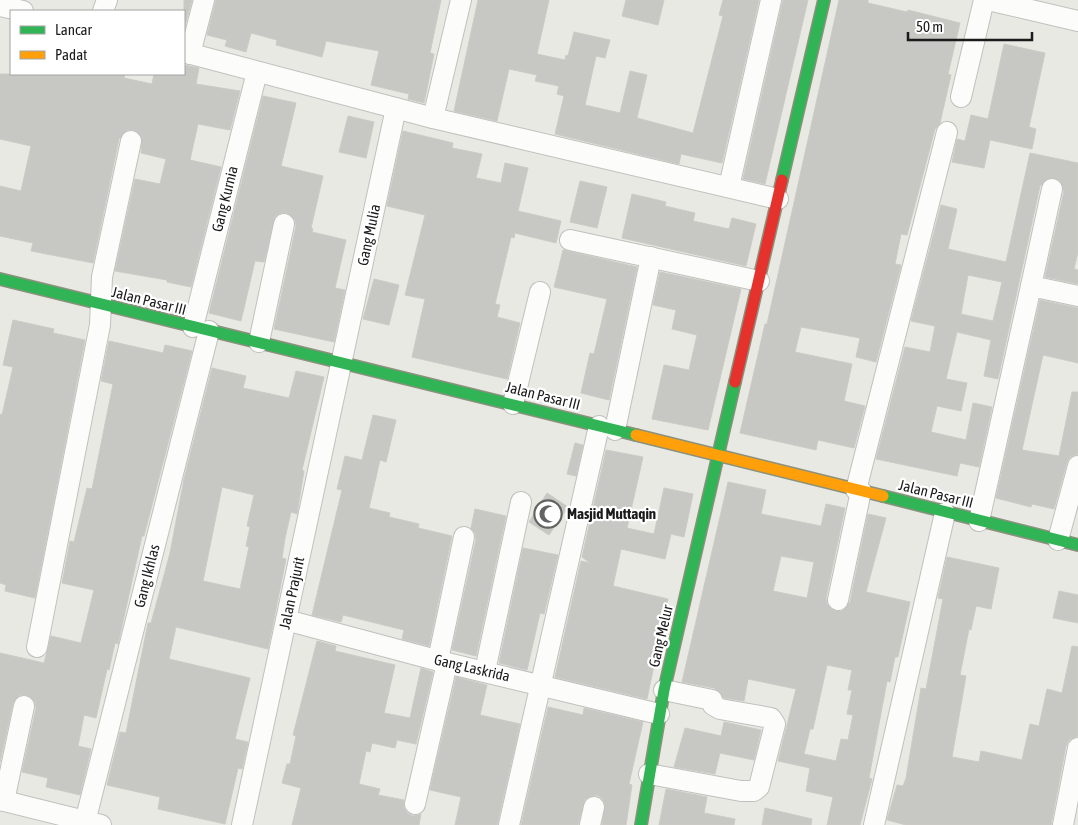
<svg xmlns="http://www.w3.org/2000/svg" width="1078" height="825" font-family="'Asap Condensed',sans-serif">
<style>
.building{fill:#c7c7c3;stroke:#cccbc5;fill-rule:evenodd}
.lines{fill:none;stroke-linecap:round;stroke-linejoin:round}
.street-casing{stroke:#c0c0be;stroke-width:22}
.fast-casing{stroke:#8a917d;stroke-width:14}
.slow-casing{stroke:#8a917d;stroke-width:14}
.jam-casing{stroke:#8a917d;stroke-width:14}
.street{stroke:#fcfcfb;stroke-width:20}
.fast{stroke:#30b455;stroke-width:11}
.slow{stroke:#ff9f0a;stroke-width:11}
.jam{stroke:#e5322d;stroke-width:11}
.labels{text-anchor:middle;stroke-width:4.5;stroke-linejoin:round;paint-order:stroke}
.street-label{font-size:15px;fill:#1b1b1b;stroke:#fff}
.poi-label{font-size:15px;font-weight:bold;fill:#1b1b1b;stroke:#fff;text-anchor:start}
</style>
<rect width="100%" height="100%" fill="#e9e9e3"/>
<g class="building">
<polygon points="184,0 192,0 184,29"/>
<polygon points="216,0 441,0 430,53 434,54 424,103 408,99 409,94 371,85 379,51 326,41 322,57 276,45 277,40 251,33 246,52 225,46 227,40 207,35"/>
<polygon points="478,0 549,0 537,54 565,60 566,55 568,56 574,32 610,40 605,58 596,56 585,105 620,113 630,71 647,75 637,118 693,133 723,16 719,15 723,0 759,0 722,163 681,154 679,164 555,134 564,96 557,94 559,86 535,81 537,75 509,69 497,121 454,111"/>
<polygon points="626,0 664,0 658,25 622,16"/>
<polygon points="783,0 808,0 765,184 743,179"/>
<polygon points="839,0 868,0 868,3 907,12 908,10 960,23 948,74 951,75 940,123 935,129 907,235 901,234 895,264 901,265 876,362 856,357 860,338 801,327 795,352 852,364 844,401 865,406 854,448 818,440 816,450 740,433 765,324 767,324"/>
<polygon points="1004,44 1045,53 1029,127 1036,129 1032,149 990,140 984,168 952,162 957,139 965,141 971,115 988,119"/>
<polygon points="184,65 199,68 196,84 240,91 230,130 198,124 190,160 221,167 191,287 167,282 167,280 115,271 135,179 160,184 166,159 141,153 142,138 134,130 127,130 119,139 93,263 31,251 33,243 0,236 0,186 21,191 31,146 0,139 0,74 125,74 124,78 152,84 154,74 184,74"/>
<polygon points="263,96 296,103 281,166 323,176 311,228 313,229 312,232 346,240 335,288 345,290 334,342 274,329 296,226 295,220 287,213 281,213 275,216 264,262 255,261 241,321 209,313"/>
<polygon points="348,116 374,122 366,158 339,152"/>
<polygon points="403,131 453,143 452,148 482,154 476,178 501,183 505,163 528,168 518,211 561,221 556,243 515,233 514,238 511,237 495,304 500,305 497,317 520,323 507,379 412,357 425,299 405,295 425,215 387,206"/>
<path d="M1030 153 1078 163V252L1074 269 1078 270V284L1045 277 1064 191 1060 181 1049 178 1040 186 998 379 984 376 991 340 957 332 946 379 967 383 961 411 937 406 931 432 966 440 973 403 992 407 979 467 960 463 957 476 876 459 905 347 930 352 935 326 911 321 941 205 957 209 948 249 1006 262ZM968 275 1002 282 993 321 961 314Z"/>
<polygon points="580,181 607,187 597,228 570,222"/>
<polygon points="632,194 666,202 665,206 695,213 693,221 729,229 732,218 756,224 746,266 622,238"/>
<polygon points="563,250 637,267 609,400 581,393 590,353 594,354 607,299 554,287"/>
<polygon points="660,272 741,289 708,430 652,419 664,365 689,370 697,335 672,329 676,310 653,305"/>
<polygon points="374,279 399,285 389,325 363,319"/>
<polygon points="1040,300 1078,308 1078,363 1043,355 1022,450 1059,456 1072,392 1078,392 1078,454 1070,457 1067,462 1054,509 1032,504 1031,507 996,498"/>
<polygon points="13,320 54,329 53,333 85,340 35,598 5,591 6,585 0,583 0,414 2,415 13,367 3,365"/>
<polygon points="109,341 163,353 165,345 192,351 144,536 142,536 118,644 115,643 109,670 107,669 96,718 84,715 78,746 91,749 80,795 46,787 48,778 22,772 36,708 35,702 27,695 20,695 13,703 0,762 0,653 44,663 51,636 81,643 94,590 62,583 70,541 74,542 87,488 92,489 113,384 101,381"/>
<path d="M212 368 246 376 243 388 289 398 296 371 324 377 302 470 304 471 297 514 291 512 285 538 282 558 286 559 268 649 176 627 169 659 250 678 235 739 248 742 242 769 238 768 225 824 158 809 160 797 107 785 120 732 126 733 148 623H151L170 553 184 479ZM222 487 254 495 247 526 250 527 246 546 249 547 240 589 203 581Z"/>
<polygon points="373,415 396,420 386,462 380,460 369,508 390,513 389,517 419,524 418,528 452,536 429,646 402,639 404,630 343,615 341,622 312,615 342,490 337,489 345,456 362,460"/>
<polygon points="575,443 583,445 576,476 567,474"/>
<polygon points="606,450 643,457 627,528 654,534 664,488 693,494 684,537 671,534 665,559 621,549 613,586 668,599 647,699 555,677 581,561 590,563 582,557"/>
<path d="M728 482 766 490 761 514 821 526 826 504 845 508 826 598 827 604 835 611H842L850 602 868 514 886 518 866 592 910 602 898 657H895L890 682 887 681 869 778 872 779 860 825H827L833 797 806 791 810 768 778 761 796 689 748 679 744 701 724 698 714 688 682 682ZM781 556 814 562 807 598 773 591ZM827 665 852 670 848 690H852L847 714 853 715 848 740 841 739 836 761 804 754 810 729H813Z"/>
<polygon points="547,493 568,507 549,535 529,522"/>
<polygon points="475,509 506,516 476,656 452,650 476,539 475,533 471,528"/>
<polygon points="523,548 558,555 544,614 540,613 527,670 499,663"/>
<polygon points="947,557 999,568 991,609 976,606 971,630 969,629 960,675 966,676 952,757 979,762 981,751 1022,760 1030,724 1039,726 1047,689 1062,693 1072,646 1078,647 1078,736 1069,740 1066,746 1051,825 906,825 887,820 897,785 903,786 906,778 921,688 926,689 943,599 938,598"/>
<polygon points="1059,591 1078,595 1078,623 1053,618"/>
<polygon points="317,641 336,646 335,651 395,665 384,713 410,718 421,668 433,672 416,744 397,740 395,748 372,743 370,752 366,751 359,784 380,789 378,795 404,800 404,807 407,813 413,816 421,814 419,825 292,825 301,788 282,783 287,764 290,764 296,736 293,735"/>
<polygon points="456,677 487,685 480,715 520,724 497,825 455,825 461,797 430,790"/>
<polygon points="548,707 583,715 584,708 643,722 629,784 632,785 626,825 602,825 605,804 602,798 596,795 585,799 578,825 521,825"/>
<polygon points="724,722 761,730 754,760 720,753 715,774 674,767 685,728 721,736"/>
<polygon points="666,789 707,797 704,813 735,819 734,825 659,825"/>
<polygon points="765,808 812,819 811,825 762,825"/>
</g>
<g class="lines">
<g class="street-casing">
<g id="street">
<polyline points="988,0 1078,21"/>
<polyline points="0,6 23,11"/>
<polyline points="103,11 107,0"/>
<polyline points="184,52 433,118 778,199"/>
<polyline points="190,54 204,0"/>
<polyline points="961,97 984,0"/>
<polyline points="433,118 461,0"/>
<polyline points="729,187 771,0"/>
<polyline points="570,240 759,281"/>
<polyline points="1031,286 1052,189"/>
<polyline points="193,327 257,72"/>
<polyline points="259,342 284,224"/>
<polyline points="513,404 540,292"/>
<polyline points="615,430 651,257"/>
<polyline points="856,490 947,132"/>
<polyline points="979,521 1031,286 1078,296"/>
<polyline points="1058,540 1078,466"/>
<polyline points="838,600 861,491"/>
<polyline points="286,620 447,663 659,714"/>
<polyline points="37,647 100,325 102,277 131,141"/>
<polyline points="438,660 464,537"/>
<polyline points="485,671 521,502"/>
<polyline points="649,774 741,791 754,791 759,787 775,724 771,718 720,709 713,705 712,700 664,690"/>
<polyline points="0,800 101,825"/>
<polyline points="4,801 24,706"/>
<polyline points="415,804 447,663"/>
<polyline points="85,822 209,331"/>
<polyline points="242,825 396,108"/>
<polyline points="509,825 599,426"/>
<polyline points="590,825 594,807"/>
<polyline points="874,825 945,513"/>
<polyline points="1063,825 1078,748"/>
</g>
</g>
<g class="fast-casing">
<g id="fast">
<polyline points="782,180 824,0"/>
<polyline points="0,279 636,435"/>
<polyline points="883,496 1078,545"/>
<polyline points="641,825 664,690 735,382"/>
</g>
</g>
<g class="slow-casing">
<polyline id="slow" points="636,435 883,496"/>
</g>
<g class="jam-casing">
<polyline id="jam" points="735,382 782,180"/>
</g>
<use href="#street" class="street"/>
<use href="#fast" class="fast"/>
<use href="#slow" class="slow"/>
<use href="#jam" class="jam"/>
</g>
<defs>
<g id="mosque-ring" transform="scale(1.4375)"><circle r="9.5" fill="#fff" stroke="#636361" stroke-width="1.5"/><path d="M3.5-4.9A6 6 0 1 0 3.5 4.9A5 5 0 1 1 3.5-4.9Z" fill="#636361"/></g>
</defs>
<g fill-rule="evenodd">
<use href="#mosque-ring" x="548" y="514"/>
</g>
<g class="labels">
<g class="street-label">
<text transform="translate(225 199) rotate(-76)" y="5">Gang Kurnia</text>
<text transform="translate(369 235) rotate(-78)" y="5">Gang Mulia</text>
<text transform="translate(149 301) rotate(14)" y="5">Jalan Pasar III</text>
<text transform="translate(543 396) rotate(14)" y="5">Jalan Pasar III</text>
<text transform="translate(936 494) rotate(14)" y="5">Jalan Pasar III</text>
<text transform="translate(147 576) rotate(-76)" y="5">Gang Ikhlas</text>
<text transform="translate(292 593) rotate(-78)" y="5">Jalan Prajurit</text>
<text transform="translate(661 636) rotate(-77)" y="5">Gang Melur</text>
<text transform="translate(472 668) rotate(13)" y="5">Gang Laskrida</text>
</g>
<g class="poi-label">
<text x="567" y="519">Masjid Muttaqin</text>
</g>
</g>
<rect x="10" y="10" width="175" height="65" fill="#ffffff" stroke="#a4a4a4"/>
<rect x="20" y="26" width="25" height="8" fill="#30b455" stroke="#a4a4a4"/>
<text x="55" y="35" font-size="15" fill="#1b1b1b">Lancar</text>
<rect x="20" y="51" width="25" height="8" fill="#ff9f0a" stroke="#a4a4a4"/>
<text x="55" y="60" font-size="15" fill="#1b1b1b">Padat</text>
<path d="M908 32v8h124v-8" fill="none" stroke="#1b1b1b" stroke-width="2.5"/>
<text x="916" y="32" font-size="15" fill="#1b1b1b" stroke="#ffffff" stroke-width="4" paint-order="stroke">50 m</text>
</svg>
